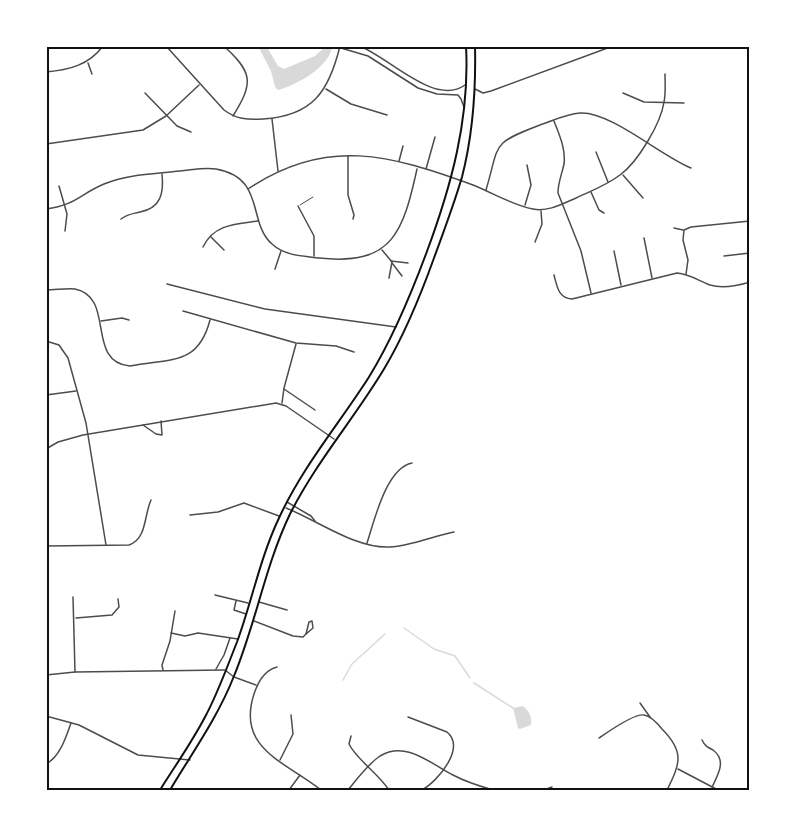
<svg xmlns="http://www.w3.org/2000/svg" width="796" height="837" font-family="'Work Sans',sans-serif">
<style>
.water{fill:#d9d9d9}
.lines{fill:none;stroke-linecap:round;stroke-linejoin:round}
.stream{stroke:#d9d9d9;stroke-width:1.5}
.service{stroke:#4c4c4c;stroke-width:1}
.minor{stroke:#4c4c4c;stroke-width:1.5}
.tertiary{stroke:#4c4c4c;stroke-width:1.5}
.trunk{stroke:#111;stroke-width:2}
.neatline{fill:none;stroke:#111;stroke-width:2}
</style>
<rect width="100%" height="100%" fill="#fff"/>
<g class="water">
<path d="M262 47H267L278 66 284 69 315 56 325 47H332C329 67 297 85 278 90L275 87 271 71 260 50Z"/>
<path d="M523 706C529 711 532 716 531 725L520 729 518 728 513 708Z"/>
</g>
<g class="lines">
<g class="stream">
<polyline points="404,628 434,649 455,656 470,678"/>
<polyline points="343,680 352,664 385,634"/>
<polyline points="474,683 513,708"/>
</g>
<polyline class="service" points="300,205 313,197"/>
<g class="minor">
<path d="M166 46 224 110C236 119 247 120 263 119 313 116 329 91 340 46"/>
<path d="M359 46C388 56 434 107 465 85"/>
<polyline points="341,48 368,56 418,88 437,94 458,95 461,99 464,107"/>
<path d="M227 49C254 74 252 85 233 116"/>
<polyline points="88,63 92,74"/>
<path d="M46 72C69 70 89 65 103 46"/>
<polyline points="326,89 351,104 387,115"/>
<polyline points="475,89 483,93 491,91 613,46"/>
<polyline points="145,93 177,126 191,132"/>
<polyline points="623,93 644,102 684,103"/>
<polyline points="272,119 278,171"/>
<path d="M554 121C559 134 566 149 564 164 562 174 558 182 558 193L581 251 591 293"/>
<polyline points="46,144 143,130 166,116 199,85"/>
<polyline points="596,152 608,182"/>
<polyline points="348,156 348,195 354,215 353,219"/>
<polyline points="399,161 403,146"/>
<polyline points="426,169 435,137"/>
<polyline points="623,175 643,198"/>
<polyline points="59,186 67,214 65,231"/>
<path d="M248 189C326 136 391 155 473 185 493 193 512 205 533 209 548 212 562 204 576 198 591 191 607 185 620 175 638 162 661 123 664 102 666 93 665 83 665 74"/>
<path d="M486 190C500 143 490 144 540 125 552 121 566 114 580 113 610 111 661 156 691 168"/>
<polyline points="591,192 599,210 604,213"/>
<polyline points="525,205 531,185 527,165"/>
<polyline points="298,206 314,236 314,256"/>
<path d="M46 209C76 205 80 194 104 184 128 174 154 174 180 171 192 170 204 167 216 169 266 178 247 222 272 244 285 256 303 256 319 258 393 266 403 232 417 169"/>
<path d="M121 219C127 214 132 214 140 212 161 208 164 193 162 174"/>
<polyline points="674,228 683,230"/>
<polyline points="211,237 224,250"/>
<polyline points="644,238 652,278"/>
<polyline points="535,242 542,224 541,211"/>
<path d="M203 247C214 224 236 224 258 221"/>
<polyline points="382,250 392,262 389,278"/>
<polyline points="614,251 621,285"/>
<polyline points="724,256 750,253"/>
<polyline points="391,261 408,263"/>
<polyline points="392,263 402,276"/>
<polyline points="275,269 281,251"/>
<polyline points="686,274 688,260 683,240 684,230 691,227 750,221"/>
<path d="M554 275C557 286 558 298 572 299L677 273C690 274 699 281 710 285 723 289 737 286 750 282"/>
<polyline points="167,284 265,309 396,327"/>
<path d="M46 290C56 290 66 288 75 289 116 297 85 362 130 366 171 358 198 366 210 320"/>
<polyline points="183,311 296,343 336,346 354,352"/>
<polyline points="101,321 122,318 129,320"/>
<polyline points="46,341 59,345 68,358 86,423 106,545"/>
<polyline points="284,389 315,410"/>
<polyline points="46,395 76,391"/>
<polyline points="282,403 284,388 296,344"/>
<polyline points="143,425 156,434 162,435 161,421"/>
<polyline points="46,449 58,442 83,435 276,403 286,406 334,439"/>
<polyline points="287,502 311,516 315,521"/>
<path d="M286 508C317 520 356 549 390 547 412 546 433 536 454 532"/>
<polyline points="190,515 218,512 244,503 279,516"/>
<path d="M367 543C374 522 386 468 412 463"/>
<path d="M46 546 129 545C147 539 144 515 151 500"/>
<polyline points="215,595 248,603"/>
<polyline points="73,597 75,672"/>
<polyline points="236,601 234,610 246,614"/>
<polyline points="259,602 287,610"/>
<polyline points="76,618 112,615 119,607 118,599"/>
<polyline points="254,621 293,636 303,637 306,634"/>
<polygon points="312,621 313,628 306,634 309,622"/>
<polyline points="171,633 185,636 198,633 238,639"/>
<path d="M277 667C264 670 258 682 254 694 236 749 286 762 321 790"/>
<polyline points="216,669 224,655 230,638"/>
<polyline points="163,670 162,665 170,641 175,611"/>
<polyline points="225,670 234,677 256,685"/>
<polyline points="640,703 650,717"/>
<polyline points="46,716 79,725 138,755 190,760"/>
<path d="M408 717 447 732C466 748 438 781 422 790"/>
<path d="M351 736 349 744C356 759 378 773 389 790"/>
<path d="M599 738C608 732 634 713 644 715 651 716 658 724 662 729 685 752 680 764 667 790"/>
<path d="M702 740C705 746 707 747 713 750 727 760 718 775 712 787"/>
<polyline points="280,760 293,734 291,715"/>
<path d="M46 764C60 757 66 737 71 723"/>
<polyline points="678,769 718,790"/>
<polyline points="289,790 300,775"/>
<path d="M348 790C357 779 368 764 380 756 406 740 431 764 453 775 466 782 479 786 493 790"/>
<polyline points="544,790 552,787"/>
</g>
<polyline class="tertiary" points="46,675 75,672 224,670"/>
<g class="trunk">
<path d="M160 790C175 766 192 742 205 717 218 693 227 667 237 642 252 601 260 558 279 518 303 466 339 424 369 377 393 338 410 297 426 254 451 187 470 119 466 46"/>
<path d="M170 790C192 753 218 717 234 676 256 623 265 566 290 514 316 462 354 419 384 369 405 334 420 297 434 258 444 231 454 204 462 177 473 134 476 90 475 46"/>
</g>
</g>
<rect width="796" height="837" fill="none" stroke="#ffffff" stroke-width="96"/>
<rect x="48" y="48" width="700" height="741" class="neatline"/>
</svg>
